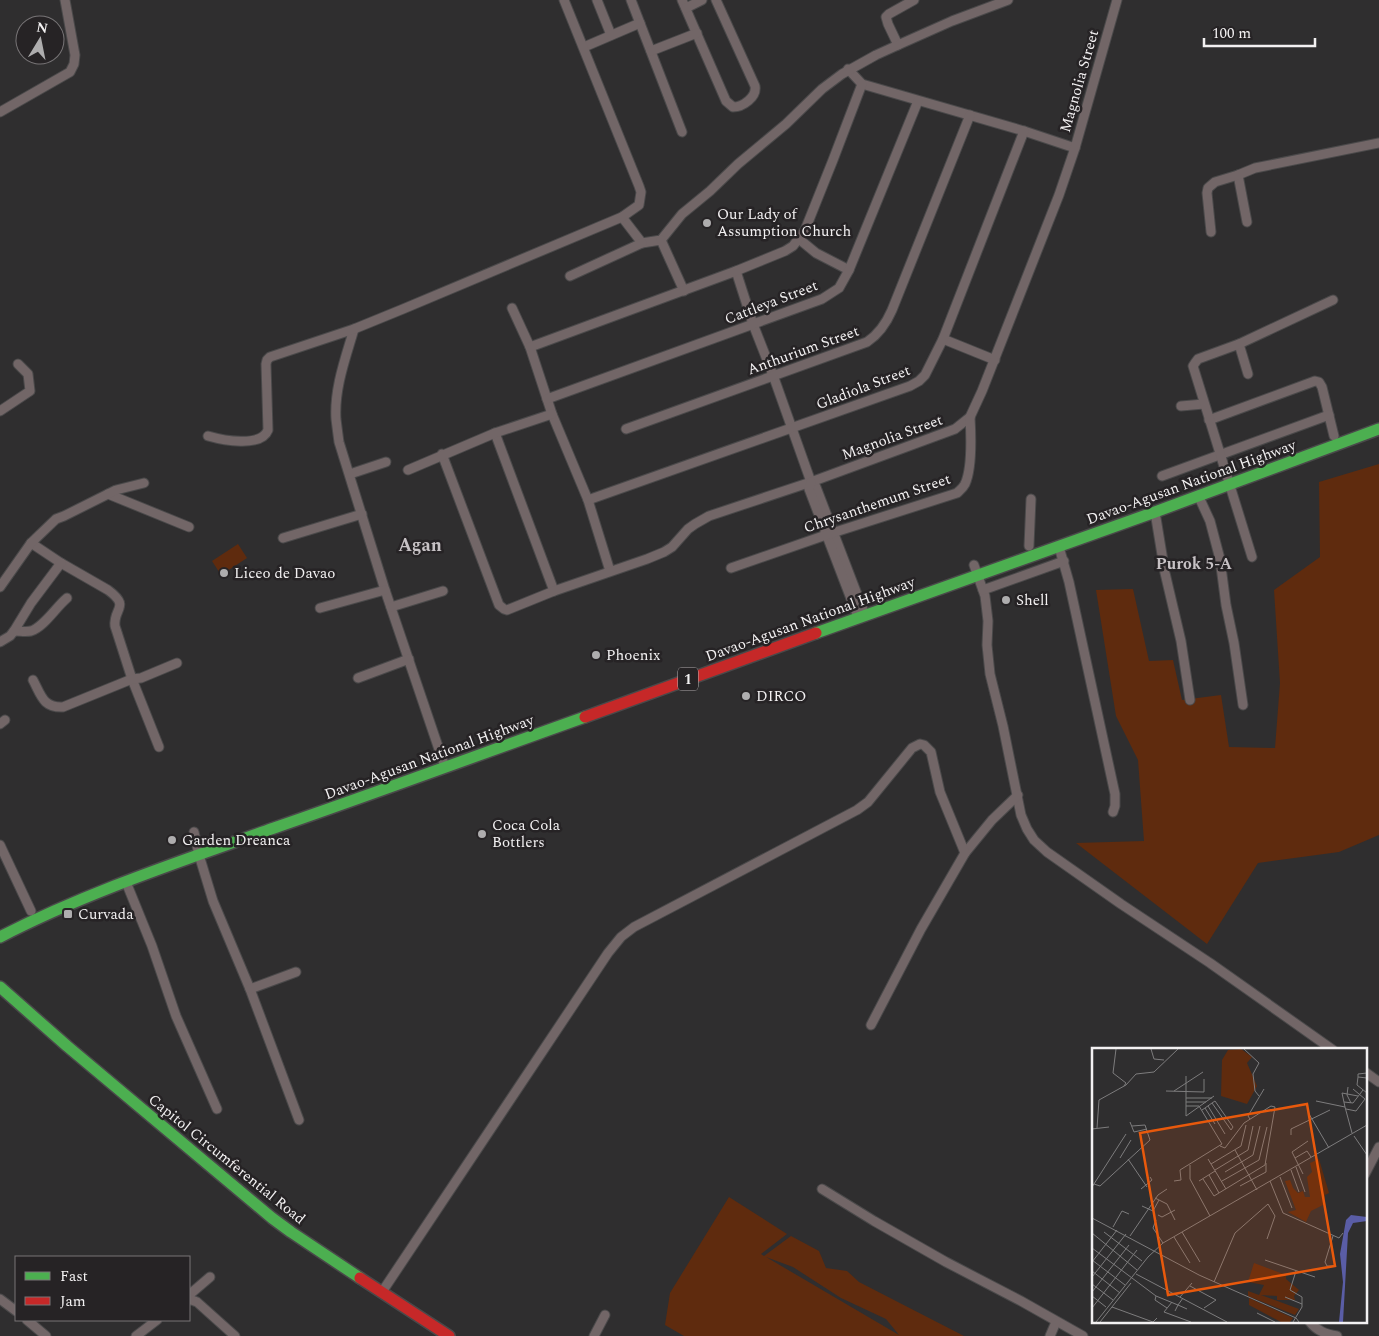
<svg xmlns="http://www.w3.org/2000/svg" width="1379" height="1336" font-family="Spectral,serif">
<style>
.green{fill:#5f2b0e;fill-rule:evenodd}
.lines{fill:none;stroke-linecap:round;stroke-linejoin:round}
.street-casing{stroke:#4a494a;stroke-width:11}
.fast-casing{stroke:#4a494a;stroke-width:14}
.jam-casing{stroke:#4a494a;stroke-width:14}
.street{stroke:#726667;stroke-width:9}
.fast{stroke:#4caf50;stroke-width:11}
.jam{stroke:#c62828;stroke-width:11}
.poi-dot{fill:#aeadae;stroke:#262325;stroke-width:2}
.labels{text-anchor:middle;stroke-width:5;stroke-linejoin:round;paint-order:stroke}
.shield{fill:#262325;stroke:#b6b3b4;stroke-width:1}
.shield-label{font-size:14px;font-weight:bold;fill:#f3f1f2}
.street-label{font-size:15px;fill:#f3f1f2;stroke:#262325}
.poi-label{font-size:15px;fill:#f3f1f2;stroke:#262325;text-anchor:start}
.neighbourhood-label{font-size:16px;font-weight:bold;fill:#c7c2c5;stroke:#262325}
.quarter-label{font-size:18px;font-weight:bold;fill:#c7c2c5;stroke:#262325}
.inset-road{fill:none;stroke:#7d7c7d;stroke-width:1}
.view{fill:#e8590c;fill-opacity:0.15;stroke:#e8590c;stroke-width:2.5}
.inset-edge{fill:none;stroke:#f3f1f2;stroke-width:2.5}
</style>
<rect width="100%" height="100%" fill="#2f2e2f"/>
<g class="green">
<polygon points="1379,464 1379,835 1339,852 1258,863 1207,944 1076,843 1144,841 1138,760 1116,716 1096,590 1133,589 1149,661 1173,660 1182,700 1221,695 1229,747 1275,748 1280,683 1274,590 1320,557 1319,482"/>
<polygon points="238,544 247,558 221,575 212,561"/>
<path d="M729 1197 787 1234 761 1254 764 1256 791 1236 819 1251 826 1268 847 1271 859 1282 964 1336H684L665 1325 670 1293ZM766 1257 793 1267 841 1298 886 1319 899 1335Z"/>
</g>
<g class="lines">
<g class="street-casing">
<g id="street">
<polyline points="597,0 611,35"/>
<polyline points="631,0 682,132"/>
<path d="M682 0 726 101 733 107C743 107 757 97 755 86L716 0"/>
<polyline points="686,8 702,0"/>
<polyline points="898,45 888,24 886,17 889,14 914,0"/>
<polyline points="584,47 640,23"/>
<polyline points="651,51 697,33"/>
<polyline points="848,69 862,84 1024,131 1075,148"/>
<polyline points="0,112 70,72 74,64 75,55 65,0"/>
<polyline points="1238,175 1247,222"/>
<polyline points="622,217 642,243 661,240 682,214 710,191 738,164 786,124 822,89 842,74 876,55 898,45 952,21 1008,0"/>
<polyline points="1211,232 1207,193 1208,188 1215,182 1238,175 1255,168 1379,143"/>
<polyline points="799,239 816,253 849,270"/>
<polyline points="661,240 684,291"/>
<polyline points="736,271 753,324 773,375 811,482 816,487 865,615"/>
<polyline points="570,276 642,243"/>
<polyline points="512,308 530,347 552,414 588,500 610,571"/>
<path d="M354 329C346 357 334 388 336 419 337 427 338 435 339 442L385 590 445 767"/>
<polyline points="943,339 995,360"/>
<polyline points="1239,344 1248,374"/>
<polyline points="530,347 736,271 785,251 793,246 805,230 833,160 862,84"/>
<polyline points="547,399 822,299 839,288 849,270 918,101"/>
<polyline points="1181,406 1204,404"/>
<polyline points="0,411 30,391 28,374 18,364"/>
<polyline points="1209,420 1315,381 1319,382 1322,387 1334,436"/>
<path d="M626 429 867 342C879 334 886 324 892 310L970 115"/>
<polyline points="495,433 554,591"/>
<path d="M208 436C222 440 261 448 268 430L266 364 267 360 270 357 354 329 403 309 622 217 639 205 641 192 639 186 564 0"/>
<polyline points="442,454 499,605 504,609 507,610 554,591 647,559 664,552 672,547 688,529 695,524 709,516 811,482 955,429 970,417 982,391 1059,195 1075,148 1117,0"/>
<polyline points="408,470 495,433 552,414"/>
<polyline points="350,474 386,462"/>
<polyline points="1162,476 1329,415"/>
<polyline points="811,482 809,489 858,617"/>
<polyline points="108,494 189,527"/>
<polyline points="1198,495 1210,521 1220,559 1226,605 1234,643 1243,705"/>
<polyline points="588,500 910,386 919,381 925,375 943,339 1024,131"/>
<polyline points="1155,512 1165,573 1181,641 1190,700"/>
<polyline points="283,538 362,514"/>
<path d="M31 543 61 563 108 590C131 607 113 608 115 626L132 679 159 747"/>
<polyline points="1029,546 1031,499"/>
<polyline points="1059,547 1069,582 1115,794 1115,806 1113,812"/>
<polyline points="1252,557 1193,366 1195,363 1198,359 1239,344 1333,300"/>
<polyline points="974,565 985,596 988,621 987,645 990,674 1003,726 1021,815 1027,829 1034,840 1047,852 1121,904 1210,963 1333,1050"/>
<path d="M731 568 826 535 957 493C960 490 963 488 965 484 972 469 971 434 970 417"/>
<polyline points="0,587 31,543 56,519 64,516 116,490 144,483"/>
<polyline points="983,590 1064,561"/>
<polyline points="391,607 443,591"/>
<polyline points="320,608 385,590"/>
<path d="M14 631C20 631 26 632 31 631 44 627 56 607 67 598"/>
<polyline points="0,642 10,636 14,631 31,603 61,563"/>
<polyline points="358,678 409,659"/>
<path d="M33 680C41 695 43 708 63 707L132 679 141 678 177 663"/>
<polyline points="0,724 5,720"/>
<polyline points="194,832 199,855 213,901 250,989 299,1120"/>
<polyline points="0,845 31,911"/>
<polyline points="965,853 992,820 1018,795"/>
<polyline points="126,882 152,946 176,1016 217,1109"/>
<polyline points="250,989 296,972"/>
<polyline points="1365,1072 1379,1082"/>
<polyline points="1365,1174 1379,1147"/>
<polyline points="822,1189 874,1221 946,1262 1021,1301 1083,1336"/>
<polyline points="382,1292 608,953 621,937 634,927 857,810 868,802 912,748 920,744 924,745 931,752 940,792 965,853 921,929 871,1025"/>
<polyline points="189,1295 210,1277"/>
<polyline points="0,1299 16,1311"/>
<polyline points="189,1299 197,1302 235,1336"/>
<polyline points="27,1320 46,1336"/>
<path d="M1310 1322C1317 1331 1326 1334 1337 1336"/>
<polyline points="136,1336 157,1320"/>
<polyline points="594,1336 605,1315"/>
<polyline points="1050,1336 1056,1322"/>
</g>
</g>
<g class="fast-casing">
<g id="fast">
<polyline points="816,633 1155,512 1379,429"/>
<path d="M0 937C87 892 182 861 274 828 378 792 481 754 585 717"/>
<polyline points="0,987 67,1046 272,1218 291,1232 360,1278"/>
</g>
</g>
<g class="jam-casing">
<g id="jam">
<polyline points="585,717 816,633"/>
<polyline points="360,1278 449,1336"/>
</g>
</g>
<use href="#street" class="street"/>
<use href="#fast" class="fast"/>
<use href="#jam" class="jam"/>
</g>
<g class="poi-dot">
<circle cx="707" cy="223" r="5"/>
<circle cx="224" cy="573" r="5"/>
<circle cx="1006" cy="600" r="5"/>
<circle cx="596" cy="655" r="5"/>
<circle cx="746" cy="696" r="5"/>
<circle cx="482" cy="834" r="5"/>
<circle cx="172" cy="840" r="5"/>
<rect x="63" y="909" width="10" height="10" rx="2.5"/>
</g>
<g class="labels">
<rect class="shield" x="678" y="667.5" width="20" height="23" rx="4"/>
<g class="shield-label">
<text x="688" y="684">1</text>
</g>
<g class="street-label">
<text transform="translate(1079 81) rotate(-74)" y="5">Magnolia Street</text>
<text transform="translate(771 302) rotate(-21)" y="5">Cattleya Street</text>
<text transform="translate(803 350) rotate(-20)" y="5">Anthurium Street</text>
<text transform="translate(863 387) rotate(-21)" y="5">Gladiola Street</text>
<text transform="translate(892 437) rotate(-20)" y="5">Magnolia Street</text>
<text transform="translate(1191 482) rotate(-20)" y="5">Davao-Agusan National Highway</text>
<text transform="translate(877 503) rotate(-19)" y="5">Chrysanthemum Street</text>
<text transform="translate(810 619) rotate(-20)" y="5">Davao-Agusan National Highway</text>
<text transform="translate(429 757) rotate(-20)" y="5">Davao-Agusan National Highway</text>
<text transform="translate(227 1159) rotate(39)" y="5">Capitol Circumferential Road</text>
</g>
<g class="poi-label">
<text x="717" y="219">Our Lady of<tspan x="717" dy="17">Assumption Church</tspan></text>
<text x="234" y="578">Liceo de Davao</text>
<text x="1016" y="605">Shell</text>
<text x="606" y="660">Phoenix</text>
<text x="756" y="701">DIRCO</text>
<text x="492" y="830">Coca Cola<tspan x="492" dy="17">Bottlers</tspan></text>
<text x="182" y="845">Garden Dreanca</text>
<text x="78" y="919">Curvada</text>
</g>
<g class="neighbourhood-label">
<text x="1194" y="569">Purok 5-A</text>
</g>
<g class="quarter-label">
<text x="420" y="551">Agan</text>
</g>
</g>
<g transform="translate(1092 1048)">
<rect width="275" height="275" fill="#2f2e2f"/>
<path d="M149 1 160 9 155 15 165 38 155 56 129 48 130 12 136 2ZM227 111 237 145 233 147V156L219 163 214 174 196 164 204 162 193 133 198 132 201 140 206 145 211 143 213 149H218L215 129 220 124 218 115ZM162 215 194 227V231L207 242 202 248 203 252H185V248L169 247 207 261 203 267 156 248V243L167 247 172 237 156 234ZM157 250 201 270 198 274H189L157 257Z" fill="#5f2b0e"/>
<path d="M259 167 275 169V173L261 175 256 185 251 274H247L251 234 248 206 254 172Z" fill="#5a5da6"/>
<path class="inset-road" d="M24 1 21 25 34 35 32 38M59 1 62 11 72 12M152 1 167 15 161 26 163 43 167 48M275 25 266 26V29L275 30M94 28V68L122 48M266 29 265 37 275 45M256 39 255 47 259 55M74 43 112 44V31M82 43 111 24M94 50H120M224 53 253 59 260 85M94 54H114M252 54 261 55 271 42M116 58 133 86M253 59 250 45 266 48M113 60 123 76M254 61 264 63 273 51 261 41M110 62 113 60 120 55 123 53 141 79 139 82 120 55M217 66 237 100M158 71 156 68 172 41M38 74 42 84 55 81M5 80 7 52 34 37 44 26 62 24 86 1M0 81 17 79M199 87V81L238 62M262 88 275 107M143 102 165 142M28 110 39 92M203 110 215 103 219 109M36 111 55 139M116 111 134 141M119 116 149 98 154 77M98 117V131L118 168M204 119 213 144M123 122 156 102 161 78M199 122 207 144M133 124 161 107 168 78M211 126 200 104 216 93M117 127 127 145M188 129 200 160M111 131 122 148 173 117 183 59 179 58 152 75 133 100 128 98M82 133 89 132 88 122 130 96 107 58H94M107 133 123 123M130 133 167 112 175 79M178 133 191 165 247 190 251 185M2 136 8 138 58 92 53 77 40 78M148 138 174 124V115M0 139 34 86M49 141 60 132 58 129M63 150 75 156 83 172M50 158 61 163 67 152M66 167 70 169 83 162M0 170 107 227 204 270 207 274M64 172 61 180 71 195M21 179 30 163 37 166M12 184 50 213M90 184 108 214M0 185 45 222M38 188 66 147 75 141M241 188 233 214 235 218H242M82 189 98 215M0 200 64 248 86 257 91 250M0 212 33 237M173 212 223 229M0 214 25 182M0 223 28 245M44 226 135 274M0 229 34 186M122 234 143 185 176 156 183 168 175 191M0 236 21 252M98 238 124 252 112 260M0 244 37 197M0 248 14 259M64 248 63 252 75 260M88 249 100 235M193 249 210 256M80 254 72 264 99 274M20 259 61 274 65 270M0 260 45 202M83 263 86 257 95 261M165 265 183 274M4 274 56 209 71 195 275 77M8 274 39 235M201 274 210 259V249L198 242 204 223"/>
<path class="view" d="M215 56 243 218 76 247 48 85Z"/>
<rect width="275" height="275" class="inset-edge"/>
</g>
<rect x="15" y="1256" width="175" height="65" fill="#262325" stroke="#787577"/>
<rect x="25" y="1272" width="25" height="8" fill="#4caf50" stroke="#787577"/>
<text x="60" y="1281" font-size="15" fill="#f3f1f2">Fast</text>
<rect x="25" y="1297" width="25" height="8" fill="#c62828" stroke="#787577"/>
<text x="60" y="1306" font-size="15" fill="#f3f1f2">Jam</text>
<g transform="translate(40 40) rotate(10)"><circle r="24" fill="#262325" stroke="#787577"/>
<path d="M0-4L9 19L0 12L-9 19Z" fill="#aeadae"/>
<text y="-8" font-size="14" font-weight="bold" text-anchor="middle" fill="#f3f1f2">N</text>
</g>
<path d="M1204 38v8h111v-8" fill="none" stroke="#f3f1f2" stroke-width="2.5"/>
<text x="1212" y="38" font-size="15" fill="#f3f1f2" stroke="#262325" stroke-width="4" paint-order="stroke">100 m</text>
</svg>
